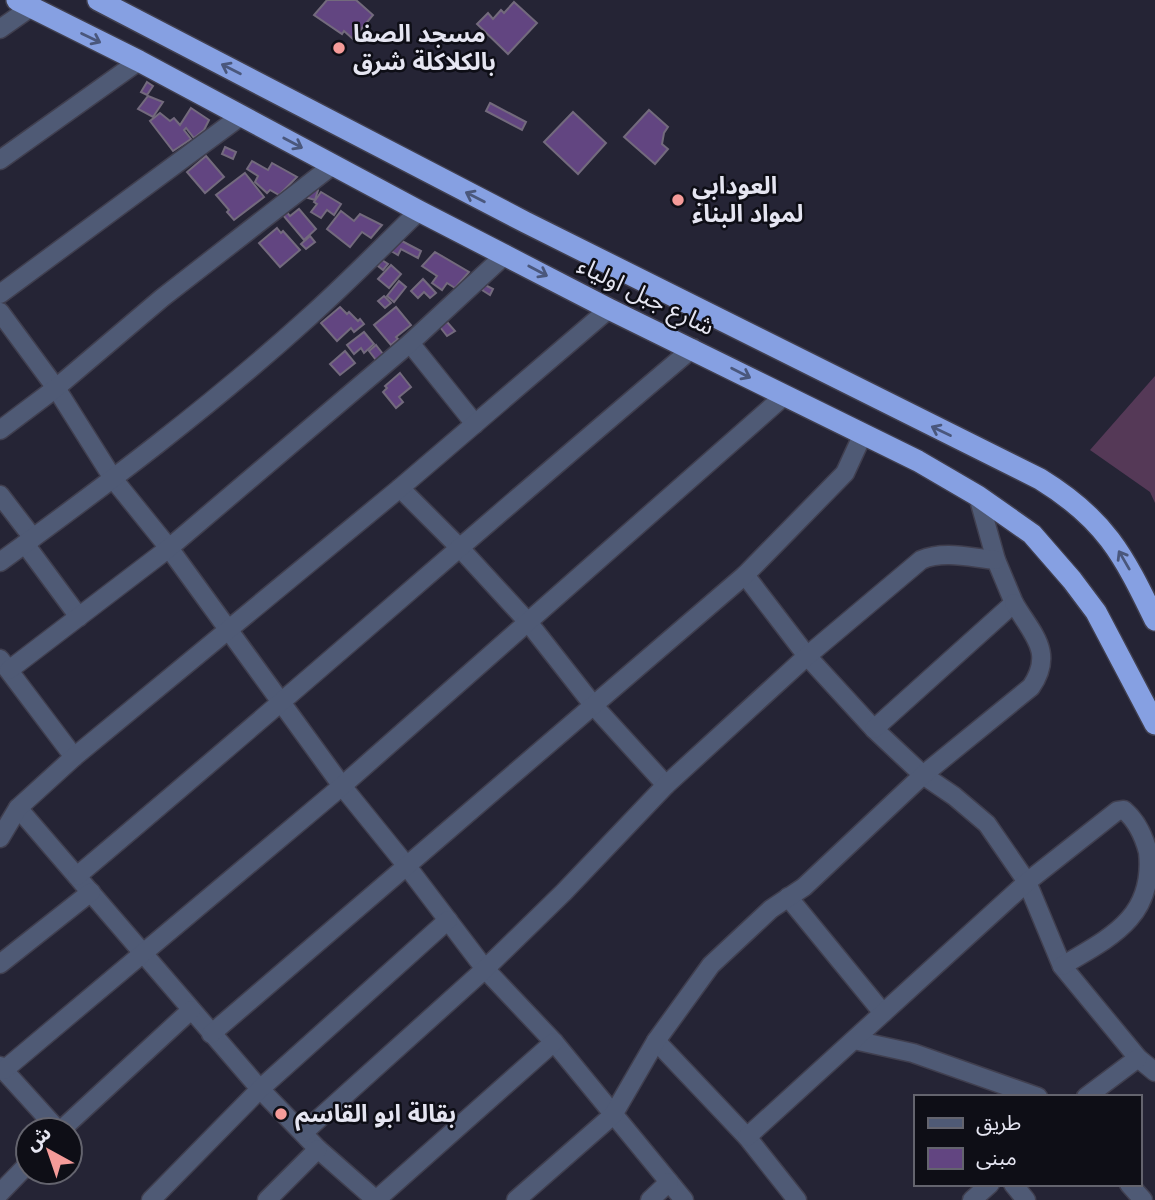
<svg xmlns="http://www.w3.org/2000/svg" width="1155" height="1200" font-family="Arial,'Noto Sans Arabic',sans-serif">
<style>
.green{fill:#553957}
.building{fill:#624581;stroke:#736a7d;stroke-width:2}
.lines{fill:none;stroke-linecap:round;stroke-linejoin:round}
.minor-casing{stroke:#403f4f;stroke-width:21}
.highway-casing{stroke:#403f4f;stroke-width:24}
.minor{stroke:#4f5a75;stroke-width:18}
.highway{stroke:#86a0e2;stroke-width:21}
.oneway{stroke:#4a577c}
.poi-dot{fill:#f59b99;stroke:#0e0e16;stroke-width:2.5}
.labels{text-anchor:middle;stroke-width:5;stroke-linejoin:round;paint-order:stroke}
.poi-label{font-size:24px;font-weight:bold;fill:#e5e5f1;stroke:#0e0e16;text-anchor:start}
.street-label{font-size:24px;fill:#e5e5f1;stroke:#0e0e16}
</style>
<rect width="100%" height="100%" fill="#252435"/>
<polygon class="green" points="1155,376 1155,503 1150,492 1090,450"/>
<g class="building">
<polygon points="327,0 356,0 373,15 353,39 344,31 342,34 314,15"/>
<polygon points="514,2 537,23 508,54 477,24 488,13 493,19 501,10 504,13"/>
<polygon points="422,49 430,55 424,64 416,58"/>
<polygon points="147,82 153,86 147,95 141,92"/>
<polygon points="148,96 163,102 153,117 138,109"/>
<polygon points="490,103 526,122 522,130 486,111"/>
<polygon points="191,108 209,120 204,130 194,138 186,128 184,130 191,139 173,151 150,121 160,113 170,121 174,118 180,125"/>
<polygon points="649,110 668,127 664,133 662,144 668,149 655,164 624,137"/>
<polygon points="573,112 606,143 578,174 544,142"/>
<polygon points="225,147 236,152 233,159 222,154"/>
<polygon points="206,156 224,177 205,193 187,172"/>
<polygon points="252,161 268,170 272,163 297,177 279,195 270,190 267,193 255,182 258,176 247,169"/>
<polygon points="245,173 264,197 234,220 227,212 229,210 216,195"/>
<polygon points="308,186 318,190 315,200 305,197"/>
<polygon points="321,192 341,204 334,215 327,210 321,218 311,212 317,204 314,202"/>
<polygon points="299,209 316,229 304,240 282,214 286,211 290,216"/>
<polygon points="341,211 354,221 360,214 382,225 371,238 362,232 350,247 327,229"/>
<polygon points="277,228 281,233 283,231 300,250 280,267 259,243"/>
<polygon points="310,236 315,242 306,249 301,244"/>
<polygon points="398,239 421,251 418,258 401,249 398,255 391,251"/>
<polygon points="435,252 469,272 455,288 447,283 442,290 432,283 437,276 422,266"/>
<polygon points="382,260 388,264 383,270 378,266"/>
<polygon points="391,265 401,274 389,288 378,279"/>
<polygon points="423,279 436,293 430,298 424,292 418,298 411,291"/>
<polygon points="399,281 406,287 394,302 387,296"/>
<polygon points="485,285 493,289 490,295 482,290"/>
<polygon points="384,296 391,303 385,308 378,301"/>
<polygon points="340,307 347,314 349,312 358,321 360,319 364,324 354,332 351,328 337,341 321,323"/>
<polygon points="396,307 411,325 396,337 398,339 391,345 374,325"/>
<polygon points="447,322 455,331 447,336 440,327"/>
<polygon points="364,332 374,344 364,353 361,348 354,354 347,345"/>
<polygon points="376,345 383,354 376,360 369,351"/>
<polygon points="345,351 355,363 340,375 330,364"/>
<polygon points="400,373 411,387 399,397 403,402 396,408 383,392 387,388 385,386"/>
</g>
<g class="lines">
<g class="minor-casing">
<g id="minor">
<polyline points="0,29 30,8"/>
<polyline points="0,160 139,61"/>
<polyline points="0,294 241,116"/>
<polyline points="0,312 56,388 114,480 169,548 342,786 406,865 485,969 554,1042 684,1200"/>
<polyline points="410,343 475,424"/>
<polyline points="0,430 56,388 162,298 333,165"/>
<polyline points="400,488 459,547 528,622 594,706 666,785"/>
<polyline points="0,495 33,538"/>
<polyline points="25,544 79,617"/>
<path d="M0 562C106 485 211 406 308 318 346 284 382 247 419 211"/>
<polyline points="745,575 807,656 874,729 923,775 954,796 987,824 1027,882 1062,966 1138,1058 1155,1072"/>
<polyline points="0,659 74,757"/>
<polyline points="9,670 169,548 410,343 506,254"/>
<polyline points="874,729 1014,603 996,560 978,496"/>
<polyline points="18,808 260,1089 318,1149 376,1200 554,1042"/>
<polyline points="0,838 18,808 74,757 400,488 609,309"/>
<path d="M77 876C284 702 486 523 693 348"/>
<polyline points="788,897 883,1013"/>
<polyline points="0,964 91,892"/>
<polyline points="211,1034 745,575 845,473 863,434"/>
<polyline points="854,1040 913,1053 1038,1097"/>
<polyline points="656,1041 747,1137 797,1200"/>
<polyline points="0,1066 58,1130"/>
<polyline points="4,1070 342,786 784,396"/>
<polyline points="1086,1097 1138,1058"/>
<polyline points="61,1130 191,1010"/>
<path d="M303 1133 485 969 564 892 666 785 807 656 921 560C944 550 972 558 996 560"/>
<path d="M747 1137 1027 882 1117 811 1124 810C1137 821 1144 837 1148 852 1155 918 1109 938 1062 966"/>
<polyline points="1013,1184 1026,1200"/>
<polyline points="1129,1184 1143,1200"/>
<polyline points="0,1193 28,1164"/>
<polyline points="151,1200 260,1089 448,920"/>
<polyline points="267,1200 318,1149"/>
<path d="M516 1200 613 1115 656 1041 711 965 771 909 804 887 923 775 1031 687C1055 652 1032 634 1014 603"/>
<polyline points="650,1200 669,1182"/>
<polyline points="972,1200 990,1184"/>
</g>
</g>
<g class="highway-casing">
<g id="highway">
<polyline points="17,0 139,61 419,211 609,309 918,461 978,496 1032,534 1072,580 1096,612 1155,724"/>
<path d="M98 0 525 222 1040 479C1105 519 1123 554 1155 620"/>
</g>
</g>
<use href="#minor" class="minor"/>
<use href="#highway" class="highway"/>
</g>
<defs><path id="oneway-shaft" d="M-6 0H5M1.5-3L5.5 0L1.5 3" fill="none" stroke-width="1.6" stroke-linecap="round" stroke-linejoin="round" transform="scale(1.75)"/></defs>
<g class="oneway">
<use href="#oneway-shaft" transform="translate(91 38) rotate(26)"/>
<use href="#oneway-shaft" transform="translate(231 69) rotate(-153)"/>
<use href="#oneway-shaft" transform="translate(293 143) rotate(28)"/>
<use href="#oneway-shaft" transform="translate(475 197) rotate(-153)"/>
<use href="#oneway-shaft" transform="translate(538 271) rotate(28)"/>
<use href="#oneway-shaft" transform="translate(741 373) rotate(27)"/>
<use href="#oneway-shaft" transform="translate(941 431) rotate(-154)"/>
<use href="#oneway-shaft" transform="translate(1124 560) rotate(-120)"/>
</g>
<g class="poi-dot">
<circle cx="339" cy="48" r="7"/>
<circle cx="678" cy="200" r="7"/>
<circle cx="281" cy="1114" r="7"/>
</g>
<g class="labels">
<g class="poi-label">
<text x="353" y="42">مسجد الصفا<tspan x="353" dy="28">بالكلاكلة شرق</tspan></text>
<text x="692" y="194">العودابي<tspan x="692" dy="28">لمواد البناء</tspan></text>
<text x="295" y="1122">بقالة ابو القاسم</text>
</g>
<g class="street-label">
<text transform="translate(646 296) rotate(26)" y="8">شارع جبل اولياء</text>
</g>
</g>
<rect x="914" y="1095" width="228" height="91" fill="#0e0e16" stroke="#64646e" stroke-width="2"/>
<rect x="928" y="1118" width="35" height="10" fill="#4f5a75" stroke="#64646e" stroke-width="2"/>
<text x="976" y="1130" font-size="21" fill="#e5e5f1">طريق</text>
<rect x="928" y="1148" width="35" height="21" fill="#624581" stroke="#64646e" stroke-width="2"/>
<text x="976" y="1165" font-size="21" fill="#e5e5f1">مبنى</text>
<g transform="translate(49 1151) rotate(320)"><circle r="33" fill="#0e0e16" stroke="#64646e" stroke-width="2"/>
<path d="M0-5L12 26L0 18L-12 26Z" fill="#f59b99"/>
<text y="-10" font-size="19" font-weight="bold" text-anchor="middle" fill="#e5e5f1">ش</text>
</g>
</svg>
